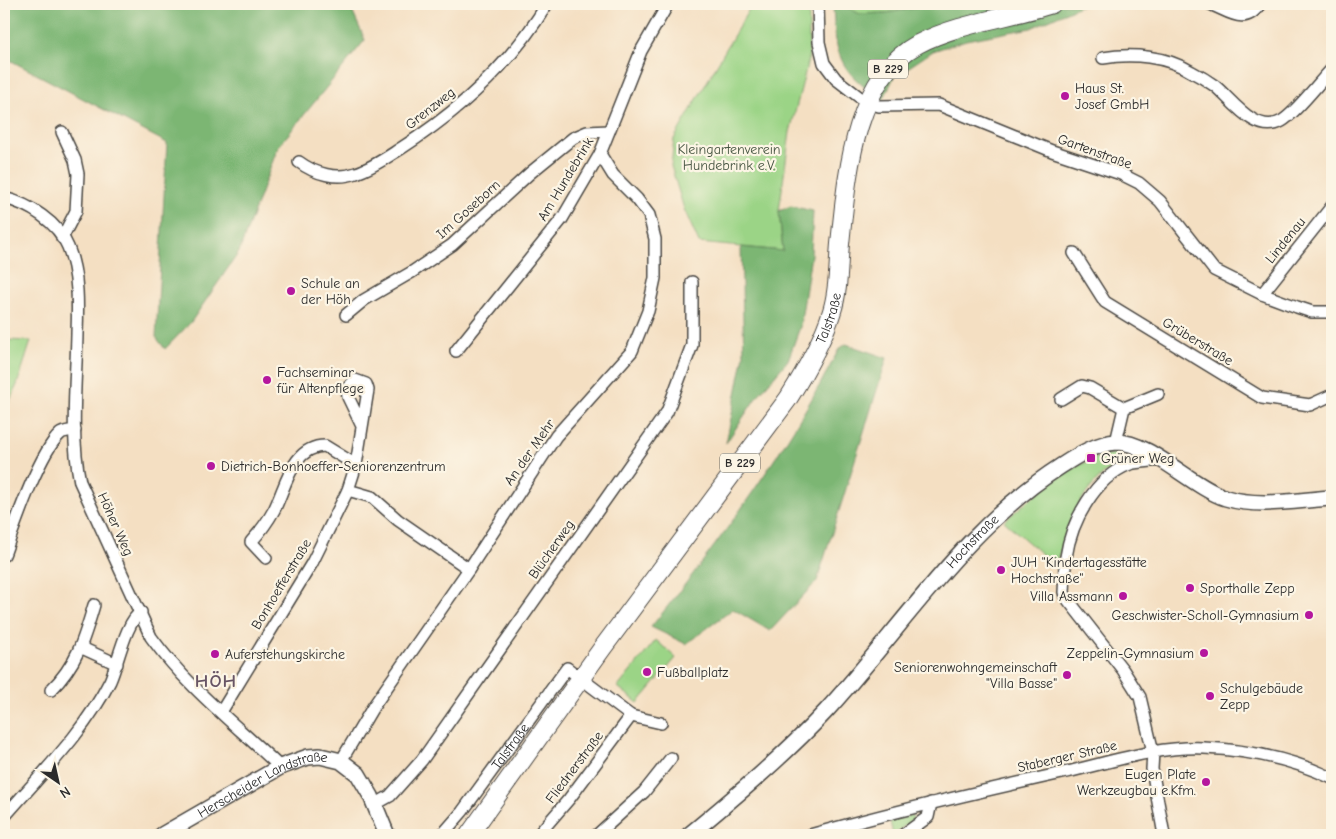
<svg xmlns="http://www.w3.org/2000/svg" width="1336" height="839" font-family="'Comic Neue',sans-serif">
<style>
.green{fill:#9bd486;stroke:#638058}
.forest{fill:#7cb673;stroke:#54704f}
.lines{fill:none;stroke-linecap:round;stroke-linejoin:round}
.street-casing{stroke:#494642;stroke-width:14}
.secondary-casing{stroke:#494642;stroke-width:18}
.primary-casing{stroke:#494642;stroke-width:20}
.street{stroke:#fff;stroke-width:11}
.secondary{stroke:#fff;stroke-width:15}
.primary{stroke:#fff;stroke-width:18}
.poi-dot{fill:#b5179e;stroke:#fcf5e5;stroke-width:2}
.labels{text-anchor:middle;stroke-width:4.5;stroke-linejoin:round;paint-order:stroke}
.shield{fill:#fcf5e5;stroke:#6a6863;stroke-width:1}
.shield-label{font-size:12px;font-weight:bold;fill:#2b2b2b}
.poi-label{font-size:14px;fill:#2b2b2b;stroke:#fcf5e5;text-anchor:start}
.street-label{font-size:14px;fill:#2b2b2b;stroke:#fcf5e5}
.park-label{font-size:14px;fill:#475542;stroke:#fcf5e5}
.district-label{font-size:19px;font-weight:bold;letter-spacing:1px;fill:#685565;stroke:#fcf5e5}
</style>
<rect width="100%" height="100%" fill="#fcf5e5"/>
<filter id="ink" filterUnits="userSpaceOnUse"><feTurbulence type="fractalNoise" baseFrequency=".02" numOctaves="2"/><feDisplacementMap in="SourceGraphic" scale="10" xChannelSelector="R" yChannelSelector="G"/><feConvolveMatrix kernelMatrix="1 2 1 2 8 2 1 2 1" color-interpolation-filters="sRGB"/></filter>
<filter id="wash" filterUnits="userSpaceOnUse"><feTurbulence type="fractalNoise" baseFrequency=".0096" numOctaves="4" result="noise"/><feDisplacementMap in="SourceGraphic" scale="20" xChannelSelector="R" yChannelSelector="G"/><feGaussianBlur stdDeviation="1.12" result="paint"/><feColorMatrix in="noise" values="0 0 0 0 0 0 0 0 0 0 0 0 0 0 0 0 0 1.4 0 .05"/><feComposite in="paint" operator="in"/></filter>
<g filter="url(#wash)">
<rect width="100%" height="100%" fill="#f4dfc2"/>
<g class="green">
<polygon points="752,4 809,4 809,57 790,132 779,211 783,251 699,243 684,209 671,166 674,139"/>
<polygon points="841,4 940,4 886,13 859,14"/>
<polygon points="4,340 31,341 17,385 4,413"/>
<path d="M1115 453 1117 463C1093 480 1076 504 1066 532 1062 544 1062 554 1053 564L1004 521C1038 493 1070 461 1115 453Z"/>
<polygon points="656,640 676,658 638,703 618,687"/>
<polygon points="912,815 913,819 893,835 890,821"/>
</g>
<g class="forest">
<polygon points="4,4 349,4 365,40 278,147 239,252 191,322 165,349 156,337 167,143 4,57"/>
<path d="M833 4H841L860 14 886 13 940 4H1084L1031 28 966 40 933 51 894 77 883 100C838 71 835 55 833 4Z"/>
<polygon points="791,206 813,211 811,255 800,327 788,360 756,398 726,443 744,355 741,247 783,251 779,211"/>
<path d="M846 344 887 358 817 581 770 631 733 609 686 644 651 627C721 541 788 448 839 349Z"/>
</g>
</g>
<g filter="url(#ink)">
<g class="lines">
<g class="street-casing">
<g id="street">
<polyline points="818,4 819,42 824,63 836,79 867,103 879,106 939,105 1052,151 1121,174 1139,183 1160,201 1214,270 1262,294 1297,307 1312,312 1332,312"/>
<path d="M1210 4C1230 12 1245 26 1260 4"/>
<path d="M1103 58C1132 53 1166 56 1192 72 1200 76 1208 81 1215 86 1232 100 1256 136 1282 121 1297 112 1319 82 1332 69"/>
<polyline points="62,132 75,160 78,174 76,211 62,238"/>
<path d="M299 162C315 174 337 180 356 173 372 168 386 158 400 149 458 112 511 64 547 4"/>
<path d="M4 198C29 204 58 222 68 247 79 274 78 306 77 334 76 383 70 434 80 482L151 637C187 687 236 725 280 767"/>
<polyline points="1074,253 1105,302 1262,398 1310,405 1332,395"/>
<polyline points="1262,294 1332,206"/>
<polyline points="346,315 364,300 412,272 452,245 530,173 573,138 587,132 609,131"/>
<polyline points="456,351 562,219 600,154 641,51 668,4"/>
<polyline points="1061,399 1082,386 1090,388 1124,408"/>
<polyline points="1116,442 1124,408 1158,394"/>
<path d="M1160 460C1151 462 1139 461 1130 464 1095 477 1071 522 1066 557 1064 568 1065 580 1064 592L1065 596 1123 670 1140 697 1153 752 1152 769 1164 835"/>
<polyline points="348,490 372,497 398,520 469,569"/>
<path d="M4 555C14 527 39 453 60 434 63 431 70 431 75 430"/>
<path d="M266 558 251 542C260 532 268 521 274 510 286 487 292 446 325 446L356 465"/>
<polyline points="82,648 117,664"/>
<path d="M51 690C77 664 84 639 94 605"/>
<polyline points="221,712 312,563 348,490 356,465 368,390 366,384 355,380 347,389 348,397 361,424"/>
<polyline points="341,761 373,707 469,569 556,436 632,351 648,311 655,278 655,239 649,215 637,199 613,175 600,154"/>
<polyline points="374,805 390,796 422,760 667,412 692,345 692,282"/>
<path d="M4 817C42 773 84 733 110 681 118 663 126 621 141 612"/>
<path id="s1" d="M442 835 462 812 567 668 631 716 661 723"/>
<polyline points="538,835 569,799 631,716"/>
<polyline points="597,835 644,792 671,758"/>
<path d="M810 835C895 811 981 791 1067 772 1111 762 1158 746 1204 748 1248 750 1292 759 1332 778"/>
<polyline points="903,835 928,817 931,803"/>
</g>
</g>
<g class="secondary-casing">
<g id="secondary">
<path id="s2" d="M162 835 280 767 308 757 320 756 341 761 358 774 371 796 387 835"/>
<path id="s3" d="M689 835C736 796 784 756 826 711 903 627 964 528 1061 466 1078 455 1097 443 1117 442 1150 442 1192 487 1226 498 1259 508 1298 500 1332 498"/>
</g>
</g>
<g class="primary-casing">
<g id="primary">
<path id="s4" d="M469 835 601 650 788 399C805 372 823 341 832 311 839 289 838 266 840 244 847 178 853 79 918 44 959 23 1008 18 1052 4"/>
</g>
</g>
<use href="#street" class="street"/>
<use href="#secondary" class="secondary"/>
<use href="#primary" class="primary"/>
</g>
</g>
<g class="poi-dot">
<circle cx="1065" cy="96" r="5"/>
<circle cx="291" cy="291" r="5"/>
<circle cx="267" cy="380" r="5"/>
<rect x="1086" y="453" width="10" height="10" rx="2.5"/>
<circle cx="211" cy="466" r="5"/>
<circle cx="1001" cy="570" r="5"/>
<circle cx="1190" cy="588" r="5"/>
<circle cx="1123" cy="596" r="5"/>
<circle cx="1309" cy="615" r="5"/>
<circle cx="1204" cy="653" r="5"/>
<circle cx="215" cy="654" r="5"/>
<circle cx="647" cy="672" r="5"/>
<circle cx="1067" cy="675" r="5"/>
<circle cx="1210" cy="696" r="5"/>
<circle cx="1206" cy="782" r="5"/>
</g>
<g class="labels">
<g class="shield">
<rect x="868" y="59.5" width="40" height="19" rx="4"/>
<rect x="720" y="453.5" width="40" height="19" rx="4"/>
</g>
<g class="shield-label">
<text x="888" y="73">B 229</text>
<text x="740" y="467">B 229</text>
</g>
<g class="poi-label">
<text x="1075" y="93">Haus St.<tspan x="1075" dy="16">Josef GmbH</tspan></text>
<text x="301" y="288">Schule an<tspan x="301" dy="16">der Höh</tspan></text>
<text x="277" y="377">Fachseminar<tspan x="277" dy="16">für Altenpflege</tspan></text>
<text x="1101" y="463">Grüner Weg</text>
<text x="221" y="471">Dietrich-Bonhoeffer-Seniorenzentrum</text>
<text x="1011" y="567">JUH "Kindertagesstätte<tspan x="1011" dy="16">Hochstraße"</tspan></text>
<text x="1200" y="593">Sporthalle Zepp</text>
<text x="1113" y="601" text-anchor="end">Villa Assmann</text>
<text x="1299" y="620" text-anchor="end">Geschwister-Scholl-Gymnasium</text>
<text x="1194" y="658" text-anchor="end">Zeppelin-Gymnasium</text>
<text x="225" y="659">Auferstehungskirche</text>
<text x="1057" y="672" text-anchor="end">Seniorenwohngemeinschaft<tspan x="1057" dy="16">"Villa Basse"</tspan></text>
<text x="657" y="677">Fußballplatz</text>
<text x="1220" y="693">Schulgebäude<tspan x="1220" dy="16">Zepp</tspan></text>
<text x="1196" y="779" text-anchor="end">Eugen Plate<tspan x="1196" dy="16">Werkzeugbau e.Kfm.</tspan></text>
</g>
<g class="street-label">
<text transform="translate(430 108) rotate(-38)" y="5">Grenzweg</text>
<text transform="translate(1095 151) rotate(20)" y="5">Gartenstraße</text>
<text transform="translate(565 179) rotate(-59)" y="5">Am Hundebrink</text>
<text transform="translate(468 209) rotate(-42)" y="5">Im Goseborn</text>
<text transform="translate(1285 240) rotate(-51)" y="5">Lindenau</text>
<text dy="5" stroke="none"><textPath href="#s4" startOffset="631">Talstraße</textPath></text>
<text transform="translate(1198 341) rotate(31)" y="5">Grüberstraße</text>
<text transform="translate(529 452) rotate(-55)" y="5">An der Mehr</text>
<text transform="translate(116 524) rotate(66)" y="5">Höher Weg</text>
<text dy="5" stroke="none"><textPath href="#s3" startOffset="409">Hochstraße</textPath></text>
<text transform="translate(551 549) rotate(-55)" y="5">Blücherweg</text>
<text transform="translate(281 584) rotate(-59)" y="5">Bonhoefferstraße</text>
<text dy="5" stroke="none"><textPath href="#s1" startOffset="112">Talstraße</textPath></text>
<text transform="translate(1067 756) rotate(-13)" y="5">Staberger Straße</text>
<text transform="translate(574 767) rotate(-53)" y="5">Fliednerstraße</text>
<text dy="5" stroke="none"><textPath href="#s2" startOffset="114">Herscheider Landstraße</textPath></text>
</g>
<g class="park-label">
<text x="729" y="154">Kleingartenverein<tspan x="729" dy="16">Hundebrink e.V.</tspan></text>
</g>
<g class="district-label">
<text x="216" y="687">HÖH</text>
</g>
</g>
<rect width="1336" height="839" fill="none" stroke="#fcf5e5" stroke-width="20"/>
<g transform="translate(58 782) rotate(146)" stroke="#fcf5e5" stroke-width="4" paint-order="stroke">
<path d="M0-4L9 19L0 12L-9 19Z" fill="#2b2b2b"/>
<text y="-8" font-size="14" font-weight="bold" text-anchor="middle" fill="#2b2b2b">N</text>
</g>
</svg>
